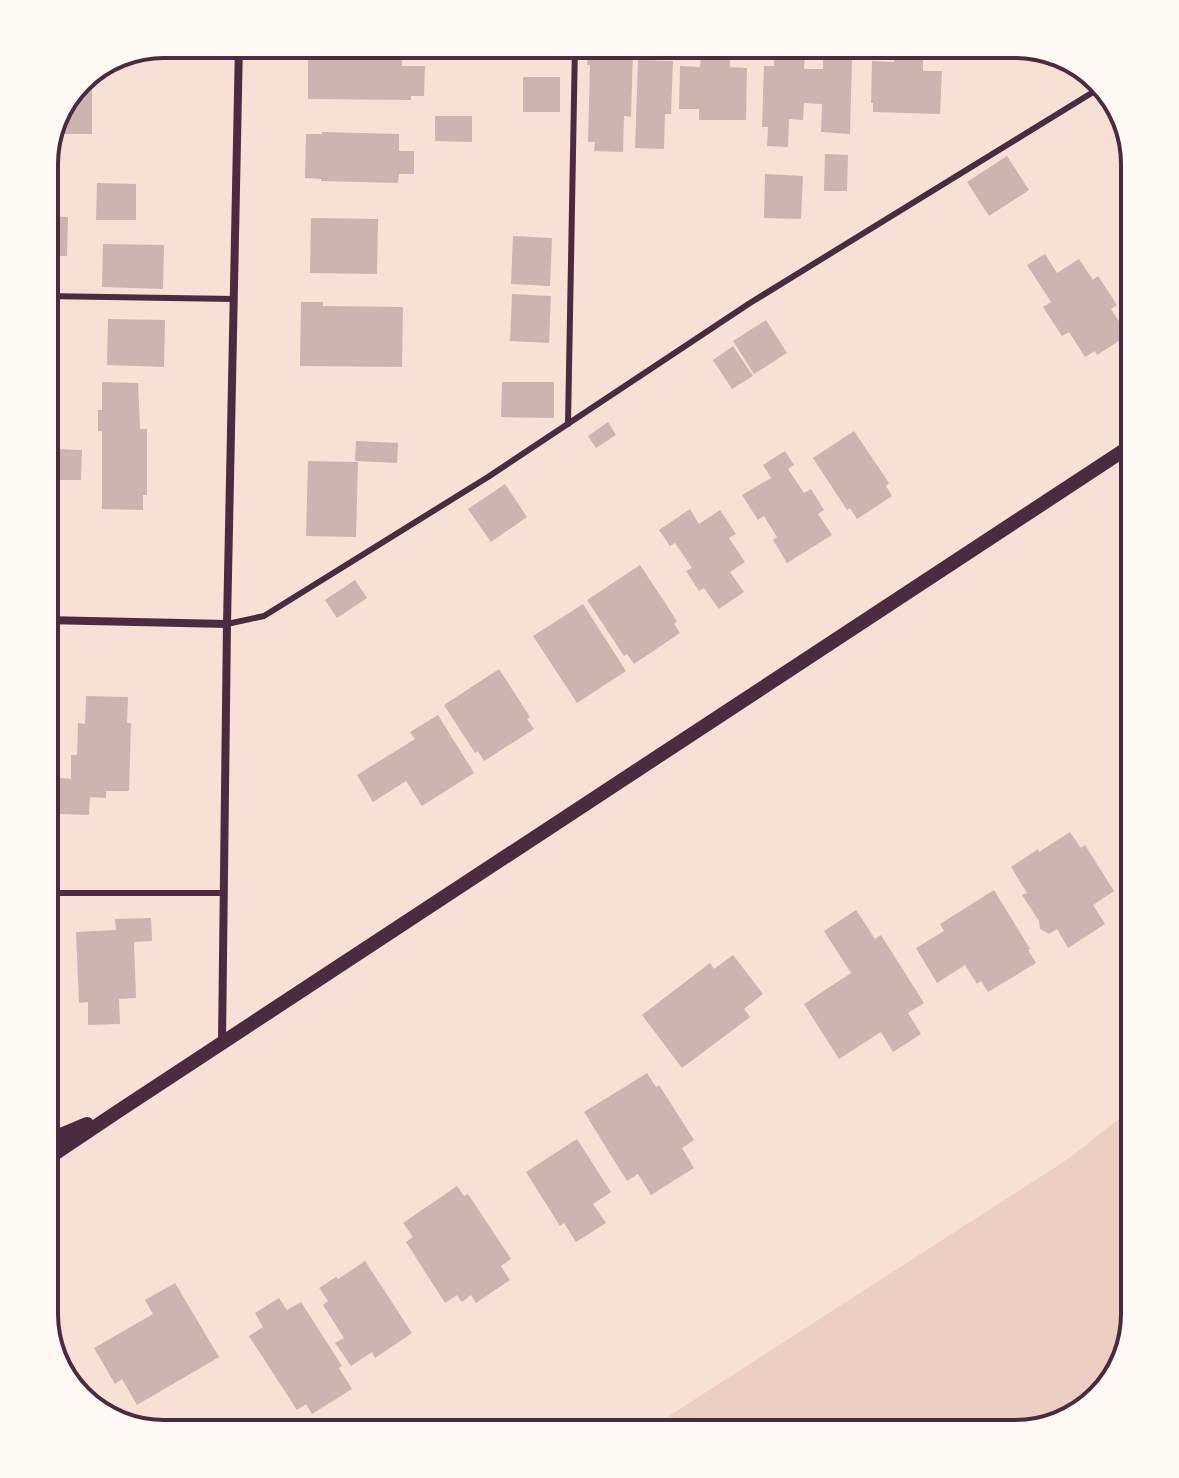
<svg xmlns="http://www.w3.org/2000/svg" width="1179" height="1478" font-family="Commissioner,sans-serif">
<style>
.green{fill:#ebcfc5}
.building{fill:#ccb4b1}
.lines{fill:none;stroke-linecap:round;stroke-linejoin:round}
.service{stroke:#4a2c40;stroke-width:6}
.minor{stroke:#4a2c40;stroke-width:8}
.tertiary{stroke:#4a2c40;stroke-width:14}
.rim{fill:none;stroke:#4a2c40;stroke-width:4}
</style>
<rect width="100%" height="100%" fill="#f7e1d7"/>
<polygon class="green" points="1135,1106 1135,1314 1119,1373 1082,1413 1015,1434 641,1434 1068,1159"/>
<g class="building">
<polygon points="350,44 402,44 402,66 425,66 424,96 411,96 411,100 308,99 308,56 350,55"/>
<polygon points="588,47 633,48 631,117 624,116 623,152 594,151 595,142 588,142 590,65 587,65"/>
<polygon points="774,51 805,52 804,69 823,69 823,58 852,60 850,134 821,132 822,104 804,103 803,120 789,119 788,147 767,146 768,127 762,127 764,66 774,66"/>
<polygon points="701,56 730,56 730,67 747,68 746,120 699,120 699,109 679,109 680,66 700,67"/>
<polygon points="894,59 923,60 923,71 942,71 940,114 873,112 873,103 871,103 872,61 894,62"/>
<polygon points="638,60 673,61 671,114 665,114 664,149 635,148"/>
<polygon points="92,71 92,134 58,134 58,128 85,74"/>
<rect x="523" y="77" width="37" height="35"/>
<polygon points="435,116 472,116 472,142 435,141"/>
<polygon points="322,132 399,134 399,151 414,151 414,174 399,174 398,183 321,181 321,179 305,178 306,134 322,134"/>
<polygon points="825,154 848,155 847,191 824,191"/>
<polygon points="1007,156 1029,190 989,216 967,182"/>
<polygon points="765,174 803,176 801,219 764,218"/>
<polygon points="97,183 136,184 136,220 96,220"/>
<polygon points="44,216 68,217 67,256 44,256"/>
<polygon points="311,218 378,219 377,274 310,273"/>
<polygon points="513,236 552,238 550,286 511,284"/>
<polygon points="103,244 164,245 163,289 102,287"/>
<polygon points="1045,254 1057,273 1079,259 1093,280 1098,276 1117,305 1111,309 1128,335 1097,355 1095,351 1085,357 1069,332 1062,336 1043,307 1051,302 1027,265"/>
<polygon points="512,294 551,296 549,343 510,341"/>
<polygon points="301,302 323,302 323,306 403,307 402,367 300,366"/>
<polygon points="108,319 165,320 164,367 107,365"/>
<polygon points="766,320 787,353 754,374 733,341"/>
<polygon points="733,346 753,376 732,389 713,360"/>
<polygon points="102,382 138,383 140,429 147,429 147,495 143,495 143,510 102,509 102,431 98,431 98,410 102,410"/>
<polygon points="502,382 554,382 554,418 501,417"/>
<polygon points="44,401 57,402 56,449 82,450 81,480 58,480 57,500 44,500"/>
<polygon points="608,422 616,435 596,448 588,436"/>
<polygon points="854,431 889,483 886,486 892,496 857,519 850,508 847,510 813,458"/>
<polygon points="356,441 398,443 397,463 355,461"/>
<polygon points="785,451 794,465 788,469 804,493 811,489 824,510 818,514 832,535 787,563 773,540 777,537 764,516 758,520 742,495 771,478 763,465"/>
<polygon points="308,461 358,462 356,537 306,536"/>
<polygon points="505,484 527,517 491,542 468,509"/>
<polygon points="690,509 699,524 720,510 736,534 729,538 745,562 730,572 744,592 719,609 704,588 699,591 686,571 692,568 675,543 670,546 659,530"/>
<polygon points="640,565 677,621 674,624 680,633 634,664 627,654 624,656 587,600"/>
<polygon points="355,580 367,598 337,618 325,600"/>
<polygon points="583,604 626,671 577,703 533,636"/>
<polygon points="499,669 530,717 527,719 534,729 484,761 478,751 475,753 444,705"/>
<polygon points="86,696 128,697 127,723 131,723 129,791 106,791 106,798 90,797 89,815 59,814 60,778 71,779 71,755 77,755 78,723 85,724"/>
<polygon points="438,715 474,773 422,806 406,781 373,802 357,775 415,739 410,732"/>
<polygon points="1070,832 1081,848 1085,845 1114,891 1093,905 1105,924 1068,948 1057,929 1049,934 1040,929 1039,921 1022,895 1027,893 1011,867 1038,849 1039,852"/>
<polygon points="994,890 1030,949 1028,950 1036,963 988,992 981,981 977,984 965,965 937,983 916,948 944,931 940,924"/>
<polygon points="856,910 875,939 881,935 924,1003 908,1013 921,1034 893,1052 881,1032 839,1059 804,1004 851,973 824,931"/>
<rect x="44" y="917" width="5" height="35"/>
<polygon points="151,918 152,941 134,942 136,998 119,999 120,1024 88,1025 88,1002 79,1003 76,932 116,930 115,919"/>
<polygon points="733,955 763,994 744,1009 750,1017 682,1068 642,1015 710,963 714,969"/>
<polygon points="44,985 60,985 59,1065 44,1065"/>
<polygon points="647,1073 656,1087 659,1085 694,1140 682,1148 694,1168 651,1195 638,1174 627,1181 584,1112"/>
<polygon points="577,1139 611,1192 593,1204 606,1223 576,1242 564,1223 560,1226 526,1172"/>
<polygon points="457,1186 464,1196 468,1194 511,1259 501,1266 510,1280 476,1303 471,1295 462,1302 457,1295 445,1303 406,1242 413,1237 403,1223"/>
<polygon points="365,1261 412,1333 375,1358 372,1352 351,1366 335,1343 344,1338 323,1305 328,1301 319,1288 336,1277 338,1279"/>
<polygon points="175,1283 219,1357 137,1405 122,1379 115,1384 94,1348 153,1314 145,1300"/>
<polygon points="279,1298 287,1310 301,1302 342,1366 339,1368 352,1389 312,1414 306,1404 297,1410 249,1336 263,1327 255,1313"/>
</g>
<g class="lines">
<g class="service">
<polyline points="44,296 234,299"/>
<polyline points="568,424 575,44"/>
<polyline points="227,624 264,616 488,477 750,303 1103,86"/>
<polyline points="44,893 224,893"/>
</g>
<g class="minor">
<polyline points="44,620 227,624"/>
<polyline points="222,1042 227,624 239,44"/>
</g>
<g class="tertiary">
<polyline points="44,1142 87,1124"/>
<polyline points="44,1161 117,1112 1135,443"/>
</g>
</g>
<path d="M0 0H1179V1478H0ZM164 58H1015A106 106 0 0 1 1121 164V1314A106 106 0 0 1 1015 1420H164A106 106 0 0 1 58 1314V164A106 106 0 0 1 164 58Z" fill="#fffaf5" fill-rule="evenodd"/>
<path class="rim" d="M164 58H1015A106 106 0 0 1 1121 164V1314A106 106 0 0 1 1015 1420H164A106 106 0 0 1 58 1314V164A106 106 0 0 1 164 58Z"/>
</svg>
